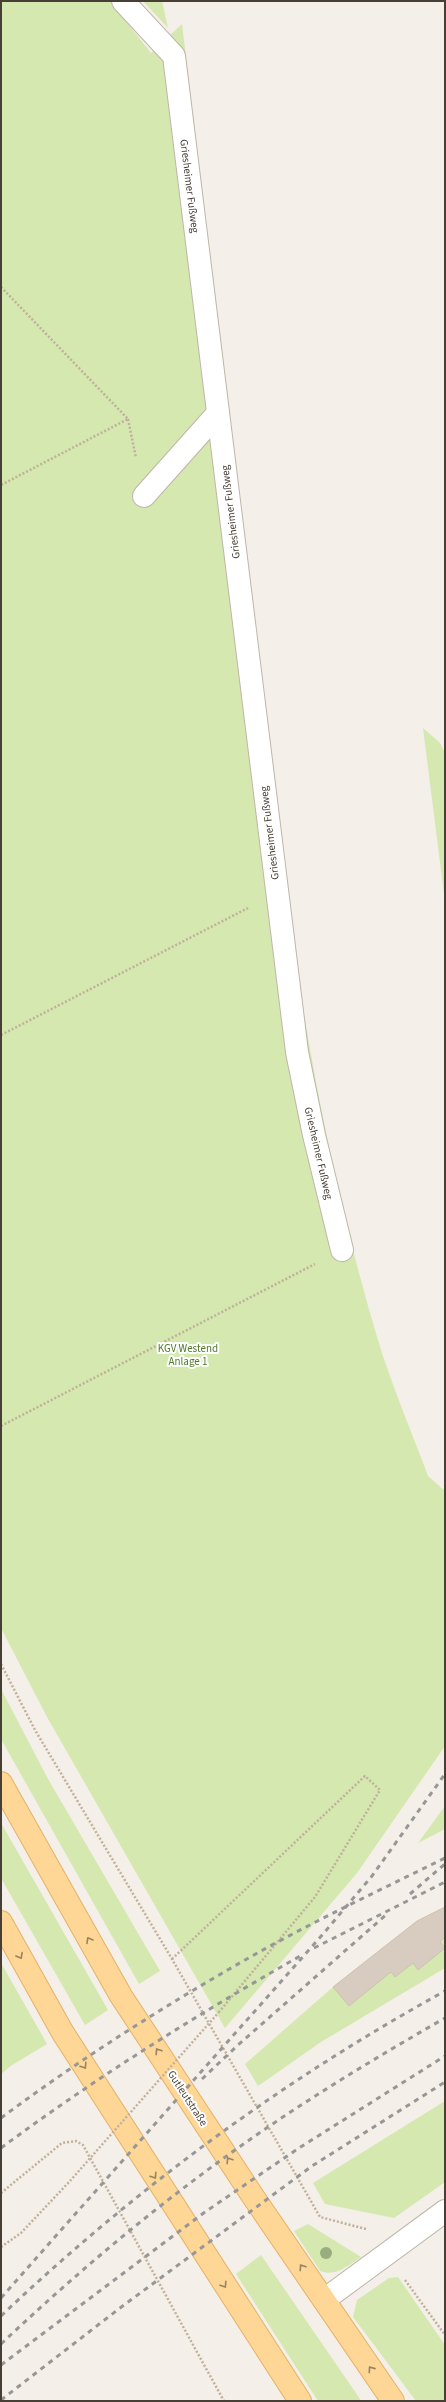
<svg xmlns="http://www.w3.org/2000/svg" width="446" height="2402" font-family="'Source Sans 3',sans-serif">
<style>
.green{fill:#d4e8b0}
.building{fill:#d8ccc0;stroke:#d0c1b0}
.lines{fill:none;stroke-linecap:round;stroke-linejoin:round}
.minor-casing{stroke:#bfb6aa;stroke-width:24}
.major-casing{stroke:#e4b266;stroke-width:24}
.path{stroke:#c1b09b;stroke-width:2.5;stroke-dasharray:2 2;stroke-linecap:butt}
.minor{stroke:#fff;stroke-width:22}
.major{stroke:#fed696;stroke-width:22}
.rail{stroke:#979797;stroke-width:3;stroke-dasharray:5 5;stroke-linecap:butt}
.path-bridge{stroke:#c1b09b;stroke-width:2.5;stroke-dasharray:2 2;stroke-linecap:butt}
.tree{fill:#99ae7f}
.oneway{stroke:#998361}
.labels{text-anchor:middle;stroke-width:4;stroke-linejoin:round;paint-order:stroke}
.street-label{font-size:11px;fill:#473f36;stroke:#fff}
.park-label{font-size:11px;fill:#4f7929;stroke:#fff}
</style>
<rect width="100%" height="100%" fill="#f4efe8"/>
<g class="green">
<path d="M1 1H110L151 53 182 24 292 938C312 1073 338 1206 377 1337 391 1384 411 1430 428 1476L445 1491V1746L357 1873 225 2028 47 1717 1 1628Z"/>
<polygon points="143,1 162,1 168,28"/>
<polygon points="423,728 440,743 445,753 445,902"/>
<polygon points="1,1689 48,1779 160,1971 139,1984 1,1739"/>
<polygon points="445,1806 445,1829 418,1843"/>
<polygon points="1,1823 108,2010 85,2025 1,1878"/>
<polygon points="445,1907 445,1968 321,2042 258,2086 245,2064 333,1987 417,1921"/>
<polygon points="1,1963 47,2044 12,2065 1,2074"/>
<polygon points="445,2101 445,2182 394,2218 325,2204 313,2183"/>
<path d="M308 2224 361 2257C347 2266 336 2277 320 2271L294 2231Z"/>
<polygon points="261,2255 358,2396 361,2401 318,2401 236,2274"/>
<polygon points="398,2277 445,2345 445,2399 442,2401 416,2401 353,2317 357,2300 389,2278"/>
</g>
<polygon class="building" points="445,1907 445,1937 440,1942 445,1948 418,1970 413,1963 395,1977 391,1972 349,2006 333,1987 417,1921"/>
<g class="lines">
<g class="minor-casing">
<g id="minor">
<polyline points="123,1 174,56 297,1052 314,1135 342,1250"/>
<polyline points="144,496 218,413"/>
<polyline points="324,2300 445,2211"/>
</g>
</g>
<g class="major-casing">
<g id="major">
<polyline points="1,1783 121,1996 252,2195 393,2401"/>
<polyline points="1,1922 63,2033 300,2401"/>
</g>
</g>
<g class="path">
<polyline points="1,287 128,419 1,485"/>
<polyline points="128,419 136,458"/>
<polyline points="1,1035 248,908"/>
<polyline points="1,1426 315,1264"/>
<polyline points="1,1664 35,1730 172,1959 320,2217 366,2229"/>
<polyline points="172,1959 365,1776 380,1790 315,1897 219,2012"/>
<polyline points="1,2193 62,2143 76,2141 83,2145 224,2401"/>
<polyline points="1,2247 21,2233 70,2181"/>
<polyline points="405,2280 445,2335"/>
</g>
<use href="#minor" class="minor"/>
<use href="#major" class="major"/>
<g class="rail">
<polyline points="410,1894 445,1864"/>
<polyline points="314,1948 445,1882"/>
<polyline points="202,2079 238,2045 387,1914"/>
<path d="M1 2118C79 2060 161 2008 245 1960 310 1923 378 1891 445 1858"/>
<path d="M1 2148C97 2077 198 2014 302 1955"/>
<polyline points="1,2298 323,1934 372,1876 445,1774"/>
<path d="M1 2316C135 2189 283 2080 445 1991"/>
<path d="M1 2344C88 2262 181 2185 280 2119 334 2083 389 2050 445 2018"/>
<polyline points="1,2365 205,2212 299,2148 445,2056"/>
<polyline points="1,2400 120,2308 312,2166 445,2082"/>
</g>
<polyline class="path-bridge" points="70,2181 219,2012"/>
</g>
<circle class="tree" cx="326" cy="2253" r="6"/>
<defs><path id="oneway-chevron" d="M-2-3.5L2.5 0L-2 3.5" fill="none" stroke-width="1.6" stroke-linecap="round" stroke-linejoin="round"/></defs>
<g class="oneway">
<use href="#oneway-chevron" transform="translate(89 1940) rotate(-120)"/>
<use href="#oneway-chevron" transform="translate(20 1956) rotate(61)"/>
<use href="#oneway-chevron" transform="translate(158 2051) rotate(-123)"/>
<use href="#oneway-chevron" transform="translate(84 2066) rotate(57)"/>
<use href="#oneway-chevron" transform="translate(229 2160) rotate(-123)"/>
<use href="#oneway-chevron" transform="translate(154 2176) rotate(57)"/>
<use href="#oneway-chevron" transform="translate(302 2267) rotate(-124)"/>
<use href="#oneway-chevron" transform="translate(224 2285) rotate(57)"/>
<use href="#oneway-chevron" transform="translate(371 2369) rotate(-125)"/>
</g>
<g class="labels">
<g class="street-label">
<text transform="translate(190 186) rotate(83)" y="4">Griesheimer Fußweg</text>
<text transform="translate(230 512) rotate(-97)" y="4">Griesheimer Fußweg</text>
<text transform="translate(269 833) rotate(-97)" y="4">Griesheimer Fußweg</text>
<text transform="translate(319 1153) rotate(77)" y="4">Griesheimer Fußweg</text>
<text transform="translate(188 2098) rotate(57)" y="4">Gutleutstraße</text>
</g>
<g class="park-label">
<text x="188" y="1352">KGV Westend<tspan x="188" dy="13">Anlage 1</tspan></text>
</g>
</g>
<rect width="446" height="2402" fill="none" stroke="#473f36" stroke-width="4"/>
</svg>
